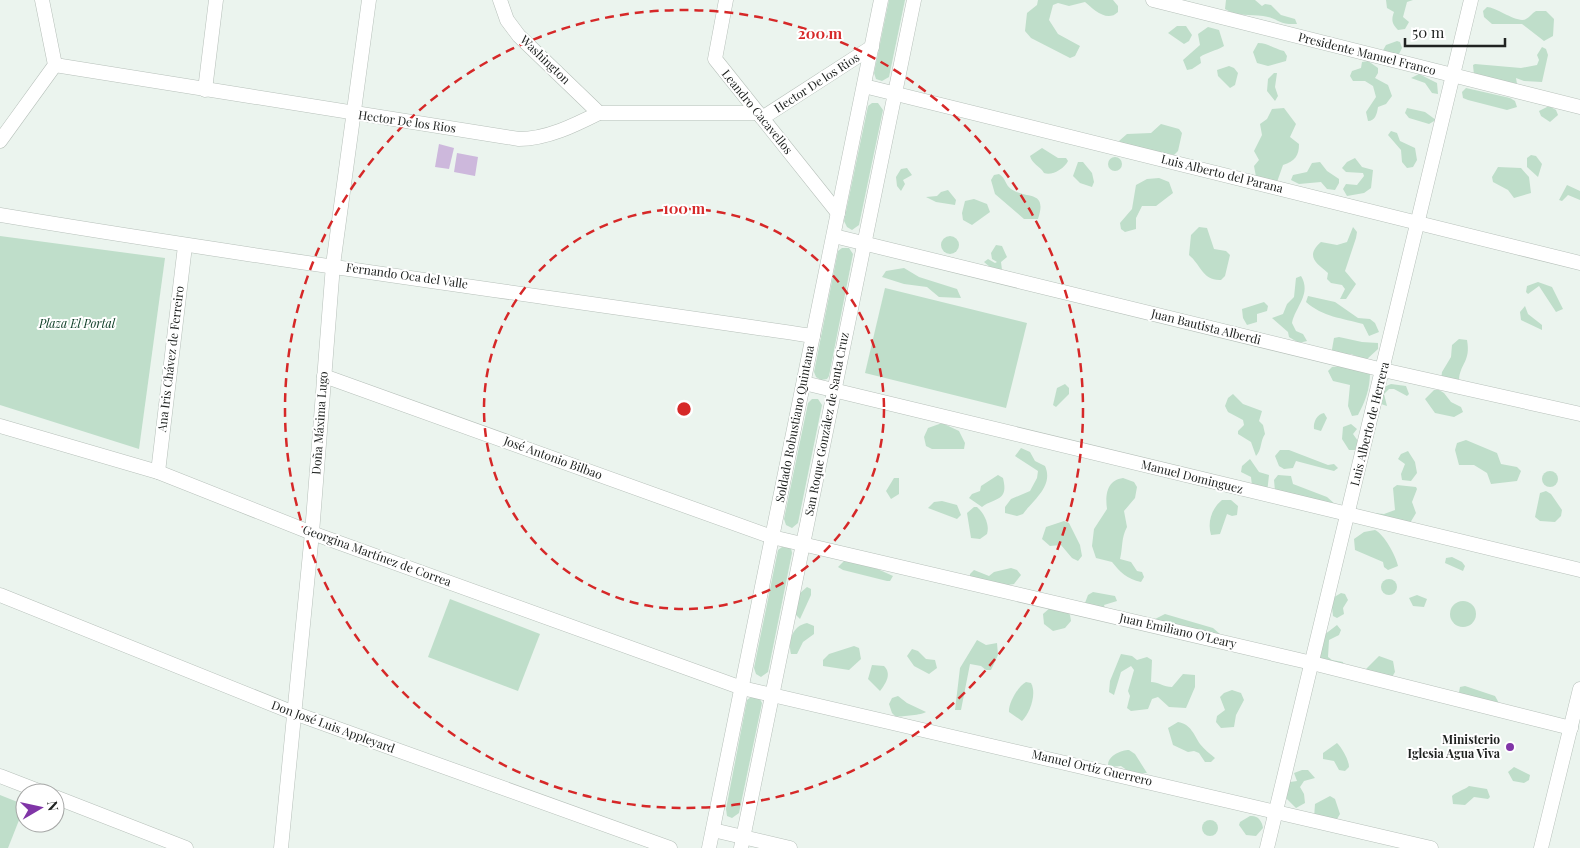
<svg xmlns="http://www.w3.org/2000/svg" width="1580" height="848" font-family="'Playfair Display',serif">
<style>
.green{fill:#bfdeca}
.water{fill:#cdb8dc}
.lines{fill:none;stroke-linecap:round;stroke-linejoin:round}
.minor-casing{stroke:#b7c0ba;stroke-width:15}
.minor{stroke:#fff;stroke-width:14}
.ring{fill:none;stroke:#d62828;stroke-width:2.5;stroke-dasharray:9 6}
.poi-dot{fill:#8035a7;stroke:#fff;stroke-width:2}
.labels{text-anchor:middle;stroke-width:4;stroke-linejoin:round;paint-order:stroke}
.street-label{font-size:12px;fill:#202321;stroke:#fff}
.park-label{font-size:12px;font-style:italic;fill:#083921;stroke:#fff}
.poi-label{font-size:12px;font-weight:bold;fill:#202321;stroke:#fff;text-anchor:end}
.centre{fill:#d62828;stroke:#fff;stroke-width:2.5}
.ring-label{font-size:15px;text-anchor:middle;font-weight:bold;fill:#d62828;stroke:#fff;stroke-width:4;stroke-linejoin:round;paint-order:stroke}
</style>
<rect width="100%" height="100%" fill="#ebf4ee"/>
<g class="green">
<polygon points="889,0 905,0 889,77 882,81 876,79 874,73"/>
<path d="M1038 0H1113L1118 6V12C1107 23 1093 9 1085 2L1069 6 1058 3 1053 5 1049 20 1058 34 1080 46 1075 56 1070 58 1031 38 1025 31 1027 13 1037 5Z"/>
<path d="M1226 0H1255L1262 6 1265 4 1271 5 1281 15 1295 19 1297 24C1277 25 1279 18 1263 16 1250 14 1237 17 1225 9Z"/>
<path d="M1386 0H1413L1407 2 1403 17 1409 22 1405 29 1398 30C1392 24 1391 20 1394 12L1387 8Z"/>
<path d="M1487 7C1496 7 1518 24 1526 19 1530 17 1532 13 1536 11H1546L1554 19 1553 36 1544 41 1522 24H1492L1484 17 1483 11Z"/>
<polygon points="1177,26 1186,26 1192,35 1189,41 1184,44 1168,33"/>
<path d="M1208 27 1219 30 1224 46C1216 51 1207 52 1200 57L1201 63 1192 69 1187 70 1183 60 1200 45 1198 34Z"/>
<polygon points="1397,41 1400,42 1402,48 1398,56 1382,52 1386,45"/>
<path d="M1258 43C1268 43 1274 49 1284 51L1287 56 1286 61 1268 66 1257 63 1253 52Z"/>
<polygon points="1542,47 1546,49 1548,55 1542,82 1524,81 1516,78 1517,84 1474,75 1473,65 1475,64 1521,68 1537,65 1539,60 1537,55"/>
<path d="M1368 61 1378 68V73L1375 78 1388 85 1392 96 1386 104 1378 107C1377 114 1375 121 1368 121L1366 112 1376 97 1373 86 1365 81H1353L1350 76 1352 71 1361 68 1362 62Z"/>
<polygon points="1229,66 1234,68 1238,73 1235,85 1230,88 1218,76 1217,70"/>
<polygon points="1274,73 1277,73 1275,87 1278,96 1275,101 1267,91 1268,79"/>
<polygon points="1419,74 1437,83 1438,94 1432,93 1425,83 1411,78"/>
<polygon points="1466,88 1510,98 1515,101 1517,107 1507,110 1468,100 1463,98 1462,92"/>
<polygon points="872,103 878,103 883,110 859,225 852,230 847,227 844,221 868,106"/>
<polygon points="1549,106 1556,110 1558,115 1550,122 1541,116 1539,111"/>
<path d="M1284 108 1296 124 1290 137 1299 144C1299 156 1295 161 1283 165L1277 182 1256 177 1254 166 1259 160 1254 151 1262 135 1260 124 1267 119 1272 109Z"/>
<polygon points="1407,108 1425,112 1436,120 1429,124 1409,118 1405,113"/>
<polygon points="1161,124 1179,129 1182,133 1178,151 1174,155 1125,145 1119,141 1127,134 1151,133"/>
<polygon points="1391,131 1397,133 1400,141 1415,148 1417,160 1413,167 1407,168 1402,162 1401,150 1388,135"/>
<path d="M1042 148 1058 158H1066L1068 161C1064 169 1052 176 1044 173 1040 166 1032 164 1030 156Z"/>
<polygon points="1531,155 1536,156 1542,164 1538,177 1527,167 1527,158"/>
<circle cx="1115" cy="164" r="7"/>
<polygon points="1355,158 1362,167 1373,170 1371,188 1364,193 1347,196 1343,189 1346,184 1357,185 1364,176 1363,173 1346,172 1342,168 1347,162"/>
<polygon points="1078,162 1083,162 1092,173 1094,182 1092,187 1080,183 1073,176"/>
<polygon points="1320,162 1327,171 1339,179 1339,183 1335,190 1327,189 1321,182 1299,184 1291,180 1293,175 1307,172 1312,163"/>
<polygon points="1498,167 1521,168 1529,177 1531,193 1514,198 1508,190 1493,182 1492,177"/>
<polygon points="901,169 907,168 912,175 903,180 905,184 901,191 897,186 896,177"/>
<path d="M999 174C1006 178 1005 185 1011 189 1026 200 1048 189 1038 219H1024L995 194 991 180 994 175Z"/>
<polygon points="1159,178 1169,182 1173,193 1156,206 1142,206 1136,218 1136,229 1125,232 1121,229 1120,223 1132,209 1136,185 1147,179"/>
<polygon points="1567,185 1580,191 1580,200 1568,195 1562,201 1559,200"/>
<polygon points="948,190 956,200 955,205 936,202 926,197 937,196 941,192"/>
<polygon points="974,199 987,204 990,212 972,225 963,220 962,213 965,201"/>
<path d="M1199 227 1207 228 1214 249 1226 251 1230 255 1225 276 1221 280C1203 281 1201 265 1189 255L1191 235Z"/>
<path d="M1353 227 1357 232 1356 238 1345 271 1356 284 1346 299H1340L1345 289 1342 285 1331 283 1327 279 1328 273C1316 263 1305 256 1321 242L1337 245 1347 242Z"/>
<polygon points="0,236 165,258 139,449 0,405"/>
<circle cx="950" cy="245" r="9"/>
<polygon points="996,245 1002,246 1007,257 1001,262 1002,270 990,267 984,262 988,259 995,263 997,262 992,259 991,253"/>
<polygon points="842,248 849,248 853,254 829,376 827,379 821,380 816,377 814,372 838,251"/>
<polygon points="904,268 919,277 957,289 961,298 939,297 927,287 904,284 882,277 886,271"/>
<path d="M1301 276C1312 294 1295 307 1292 323L1296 331 1303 334 1307 341 1299 343 1289 337 1288 332 1272 318 1283 314 1287 304 1294 297 1296 278Z"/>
<polygon points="1538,282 1552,287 1563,309 1556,312 1539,286 1528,294 1526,292 1527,286"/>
<polygon points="885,288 1027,323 1006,408 865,373"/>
<path d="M1308 296 1335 302 1358 318 1370 319 1375 323 1379 332 1369 336 1363 324C1342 318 1323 317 1306 302Z"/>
<polygon points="1264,302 1268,306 1267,311 1257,314 1257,322 1247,325 1243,318 1242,309"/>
<polygon points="1525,306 1528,314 1542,325 1542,330 1521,320 1520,312"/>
<polygon points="1339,337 1362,342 1378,343 1378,349 1366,360 1351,354 1331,355 1334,338"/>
<path d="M1459 339 1467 340C1471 362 1460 363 1459 380H1441L1442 372 1451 357 1452 345Z"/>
<path d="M1350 365 1370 373C1370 389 1365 402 1358 415L1352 416 1348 406 1350 385 1333 381 1328 371 1332 367Z"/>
<polygon points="1065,384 1069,388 1069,394 1056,407 1053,405 1057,388"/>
<polygon points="1391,384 1406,386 1409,394 1407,396 1394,389 1389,389 1384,394 1387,406 1381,404 1384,387"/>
<polygon points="1434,390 1439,390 1444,393 1451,402 1461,407 1463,412 1454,417 1435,413 1425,399"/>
<path d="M1233 394 1243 404 1262 411 1259 421 1263 425 1265 434C1260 441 1262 450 1256 456L1251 442 1238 434V431L1244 425 1243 420 1228 412 1225 406 1228 398Z"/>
<polygon points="812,399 818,399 822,405 798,523 792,528 786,525 784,519 808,403"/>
<path d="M1324 413 1327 418 1321 431 1314 429C1313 422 1317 414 1324 413Z"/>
<polygon points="942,423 959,431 965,443 964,449 932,449 926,446 924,437 928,428"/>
<polygon points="1351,424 1357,429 1353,434 1358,441 1355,450 1349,450 1342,439 1343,427"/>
<polygon points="1466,440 1497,453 1501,464 1517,467 1521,471 1517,481 1491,484 1487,473 1474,465 1459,465 1455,450 1457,443"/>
<path d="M1021 448 1030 452 1035 461 1045 466C1054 486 1033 500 1023 514L1017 516 1005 513V507L1011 499 1030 491 1037 478 1038 471 1015 456Z"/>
<polygon points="1280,450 1289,450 1328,465 1334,464 1338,468 1334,471 1296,461 1293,468 1284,469 1279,466 1275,456"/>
<polygon points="1408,451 1415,462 1417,473 1411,481 1402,480 1401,474 1405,464 1398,459 1401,454"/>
<polygon points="1250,459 1259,472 1269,475 1267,493 1252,486 1251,477 1241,472 1242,466"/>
<circle cx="1550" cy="479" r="8"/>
<path d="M998 475 1003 478C1009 502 995 497 982 507L969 498 972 494 980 491 981 486Z"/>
<polygon points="1278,475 1291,476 1293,484 1327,497 1336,505 1275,491 1274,480"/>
<polygon points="894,478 899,478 899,494 891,499 886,491"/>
<path d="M1123 478 1134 482 1137 487 1135 498 1124 511 1127 527C1121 538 1123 547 1120 559L1131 562 1137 571 1142 572 1144 577 1141 582C1127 579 1120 572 1112 562L1096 558 1092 546 1094 529 1107 509C1105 495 1107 480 1123 478Z"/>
<polygon points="1397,485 1416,487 1417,489 1412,502 1416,513 1410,523 1373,513 1384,514 1395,510 1393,488"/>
<polygon points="1546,491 1551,494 1562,510 1561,516 1555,522 1540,521 1535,517 1540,493"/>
<path d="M1222 500H1231L1238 506 1237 515 1232 516 1227 514 1220 534 1211 535C1207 522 1212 508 1222 500Z"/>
<polygon points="942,501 957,505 961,515 957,519 928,508 934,502"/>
<path d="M974 507H977C984 513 990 525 987 534L980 539 971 538 967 513Z"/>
<polygon points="1064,521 1069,523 1080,545 1082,556 1078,561 1072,558 1061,545 1050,546 1042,539 1046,527"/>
<path d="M1375 530C1384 534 1396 556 1398 566L1388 570 1384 567 1383 562 1355 550 1354 539 1364 532Z"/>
<polygon points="782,547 791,548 792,553 768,672 761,677 756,674 754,668 778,550"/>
<polygon points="1452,557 1462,562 1465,566 1463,571 1445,563 1446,558"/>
<polygon points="844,561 871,566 893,576 890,581 887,581 843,570 838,567"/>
<polygon points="1011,568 1017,570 1021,575 1014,584 997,587 970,580 970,574 974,570 989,576 994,572"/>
<circle cx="1389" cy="587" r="8"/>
<polygon points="807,587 811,589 811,595 800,619 792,611 800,593"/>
<polygon points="1093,592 1115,596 1117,601 1104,605 1105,608 1085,603 1088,595"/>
<polygon points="1341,593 1345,594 1348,600 1343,608 1344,614 1337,618 1333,616 1331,599"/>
<polygon points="1417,595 1427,599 1424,607 1413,606 1409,598"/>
<polygon points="450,599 540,634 518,691 428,657"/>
<circle cx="1463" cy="614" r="13"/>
<polygon points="1051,607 1067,610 1070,615 1071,621 1065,628 1053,631 1044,624 1043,614"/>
<polygon points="1165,614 1213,628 1221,635 1217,638 1155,624 1155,619"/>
<path d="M807 623 814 626V634L803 642 797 654H791C788 641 792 626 807 623Z"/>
<polygon points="1337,625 1341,630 1339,635 1329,640 1328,657 1332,660 1343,662 1344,668 1319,660 1324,635"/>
<polygon points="977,640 986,645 997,643 998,655 991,670 986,670 981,666 970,664 961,710 955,710 960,668"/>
<polygon points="854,646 859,648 861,659 849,670 823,666 823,660 829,654"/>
<polygon points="912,649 918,651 926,659 935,660 937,668 929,674 914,666 907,656"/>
<path d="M1121 654 1132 656 1137 660 1147 657 1152 660 1151 682C1158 682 1164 687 1172 687L1183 674 1195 675V687L1186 708 1169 707 1158 697 1152 699 1148 709 1131 711 1127 708 1130 696 1128 691 1134 670 1131 666 1121 672 1114 695 1109 692 1110 681Z"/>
<polygon points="1379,656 1393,661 1395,672 1392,677 1365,670"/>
<path d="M872 665 884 666C892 674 886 683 880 691L868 679Z"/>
<path d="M1026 682 1031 683C1037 694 1030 713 1022 721L1009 712C1008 704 1018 686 1026 682Z"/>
<polygon points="1465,686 1495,696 1500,705 1458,698 1460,687"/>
<polygon points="1232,690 1241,693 1244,700 1236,715 1234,727 1221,728 1216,722 1217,716 1225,710 1220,697 1224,693"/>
<path d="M898 696 907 703 926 712C922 715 903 716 896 717L892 713 889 704 892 698Z"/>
<polygon points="751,697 760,699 762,703 739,813 732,818 727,816 726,809 747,700"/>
<path d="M1178 722C1191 724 1194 735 1200 744 1204 749 1210 754 1215 758L1211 762H1205L1199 753 1194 751 1188 752 1173 745 1168 728Z"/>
<path d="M1337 743C1342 748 1349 760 1349 767L1345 771 1339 770 1334 761 1323 759V753Z"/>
<path d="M1129 750 1135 754 1147 773H1131L1121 766 1112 767 1108 765C1108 756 1121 750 1129 750Z"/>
<polygon points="1514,767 1530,775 1529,780 1524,783 1513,781 1508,772"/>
<polygon points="1302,770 1308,770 1315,778 1304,781 1300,787 1304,794 1305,803 1296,808 1285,797 1290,782 1297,781 1294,773"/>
<path d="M1469 786 1487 789 1490 797 1488 799 1474 797 1465 805 1453 804 1452 796C1456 792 1464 790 1469 786Z"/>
<polygon points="0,795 25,805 8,848 0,848"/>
<polygon points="1330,796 1335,799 1340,814 1337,819 1314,818 1315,804"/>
<path d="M1250 816C1258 815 1262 821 1263 828L1256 836 1246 835 1239 825 1240 822Z"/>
<circle cx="1210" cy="828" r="8"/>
</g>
<g class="water">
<polygon points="439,144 454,148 449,169 435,167"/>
<polygon points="457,153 478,157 475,176 454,172"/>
</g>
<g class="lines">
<g class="minor-casing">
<g id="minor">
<polyline points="500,0 507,20 519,36 599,113"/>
<polyline points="726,0 715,59 838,213"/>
<polyline points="1153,0 1580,107"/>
<path d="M55 65 519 139C547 139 575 125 599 113H758"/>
<polyline points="864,86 1580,263"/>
<polyline points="205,90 216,0"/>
<polyline points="762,118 872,47"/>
<polyline points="0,141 55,65 42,0"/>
<path d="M0 215C270 260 542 296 813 336"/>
<polyline points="834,236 1383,370 1580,414"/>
<polyline points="324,376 772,537 1312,663 1571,728"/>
<polyline points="804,383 1580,570"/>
<polyline points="0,426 158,472 312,533 742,688 1431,848"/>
<polyline points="158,472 185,246"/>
<polyline points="0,595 294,713 670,848"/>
<polyline points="0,776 44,793"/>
<polyline points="55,797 186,848"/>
<polyline points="713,830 790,848"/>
<polyline points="281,848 312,533 333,265 369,0"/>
<polyline points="709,848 881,0"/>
<polyline points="741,848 914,0"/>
<polyline points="1267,848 1471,0"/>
<polyline points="1541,848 1580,689"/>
</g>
</g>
<use href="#minor" class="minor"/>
</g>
<g class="ring">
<circle cx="684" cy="409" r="200"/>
<circle cx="684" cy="409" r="399"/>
</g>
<circle class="poi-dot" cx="1510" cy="747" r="5"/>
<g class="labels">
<g class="street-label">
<text transform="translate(1367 54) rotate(14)" y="4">Presidente Manuel Franco</text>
<text transform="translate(545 60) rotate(44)" y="4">Washington</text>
<text transform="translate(817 83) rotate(-33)" y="4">Hector De los Rios</text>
<text transform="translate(757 112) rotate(51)" y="4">Leandro Cacavellos</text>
<text transform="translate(407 122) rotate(8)" y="4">Hector De los Rios</text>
<text transform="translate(1222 174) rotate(14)" y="4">Luis Alberto del Parana</text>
<text transform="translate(407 276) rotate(8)" y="4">Fernando Oca del Valle</text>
<text transform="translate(1206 327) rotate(14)" y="4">Juan Bautista Alberdi</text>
<text transform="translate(171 359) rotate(-83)" y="4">Ana Iris Chávez de Ferreiro</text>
<text transform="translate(320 423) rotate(-86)" y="4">Doña Máxima Lugo</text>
<text transform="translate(795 424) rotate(-79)" y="4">Soldado Robustiano Quintana</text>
<text transform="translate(827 424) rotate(-79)" y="4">San Roque González de Santa Cruz</text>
<text transform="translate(1370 424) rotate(-76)" y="4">Luis Alberto de Herrera</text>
<text transform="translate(553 458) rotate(20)" y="4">José Antonio Bilbao</text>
<text transform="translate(1192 477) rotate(14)" y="4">Manuel Dominguez</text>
<text transform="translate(377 556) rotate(20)" y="4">Georgina Martínez de Correa</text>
<text transform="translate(1178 631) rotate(13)" y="4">Juan Emiliano O'Leary</text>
<text transform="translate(333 727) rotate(20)" y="4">Don José Luis Appleyard</text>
<text transform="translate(1092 768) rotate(13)" y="4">Manuel Ortíz Guerrero</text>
</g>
<g class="park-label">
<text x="77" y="328">Plaza El Portal</text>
</g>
<g class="poi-label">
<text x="1500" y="744">Ministerio<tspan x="1500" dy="14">Iglesia Agua Viva</tspan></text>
</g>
</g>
<circle cx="684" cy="409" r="8" class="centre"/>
<g class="ring-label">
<text x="820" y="39">200 m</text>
<text x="684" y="214">100 m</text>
</g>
<g transform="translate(40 808) rotate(81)"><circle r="24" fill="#ffffff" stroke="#a6a7a6"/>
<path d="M0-4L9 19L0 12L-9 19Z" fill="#8035a7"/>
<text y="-8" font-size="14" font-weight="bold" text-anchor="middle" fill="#202321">N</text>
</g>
<path d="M1405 38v8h100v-8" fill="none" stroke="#202321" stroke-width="2.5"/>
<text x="1412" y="38" font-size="15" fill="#202321" stroke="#ffffff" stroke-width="4" paint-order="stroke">50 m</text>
</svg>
